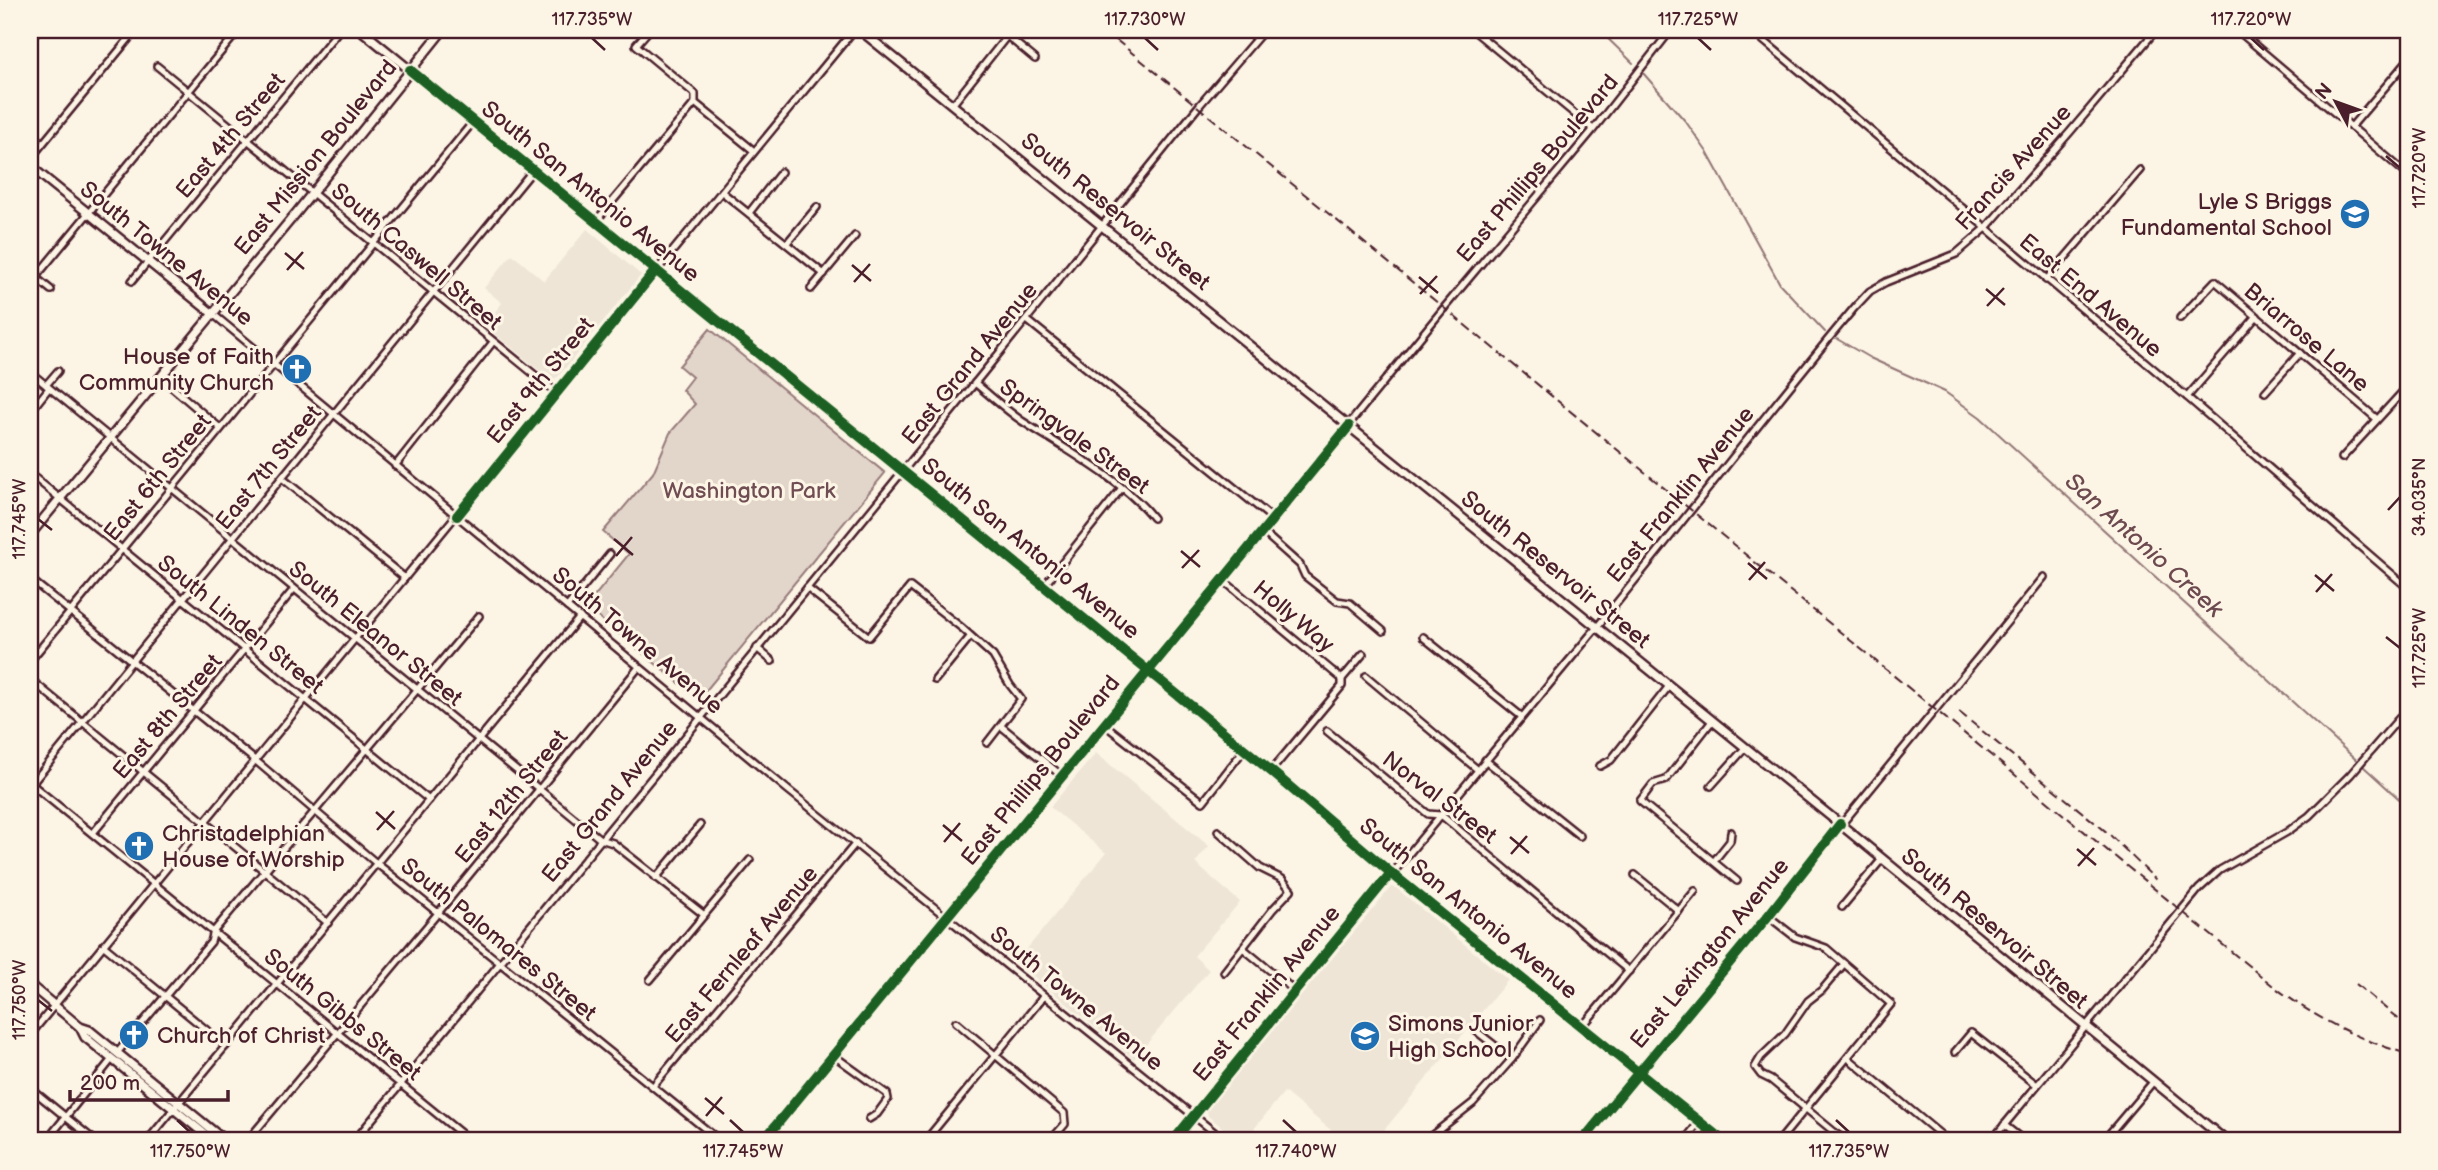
<svg xmlns="http://www.w3.org/2000/svg" width="2438" height="1170" font-family="'Balsamiq Sans',sans-serif">
<style>
.built{fill:#eee5d7}
.green{fill:#e2d5ca;stroke:#967a7a;stroke-width:2}
.lines{fill:none;stroke-linecap:round;stroke-linejoin:round}
.stream{stroke:#917474;stroke-width:2}
.minor-casing{stroke:#4a1f2b;stroke-width:10}
.major-casing{stroke:#4a1f2b;stroke-width:12}
.minor{stroke:#fcf5e5;stroke-width:5}
.major{stroke:#fcf5e5;stroke-width:7}
.rail{stroke:#4a1f2b;stroke-width:2;stroke-dasharray:10 5;stroke-linecap:butt}
.cycleway-casing{stroke:#fcf5e5;stroke-width:15}
.cycleway{stroke:#1b5e20;stroke-width:10}
.ticks{fill:none;stroke:#4a1f2b;stroke-width:2.5}
.labels{text-anchor:middle;stroke-width:6;stroke-linejoin:round;paint-order:stroke}
.street-label{font-size:23px;fill:#4a1f2b;stroke:#fcf5e5}
.poi-label{font-size:23px;fill:#4a1f2b;stroke:#fcf5e5;text-anchor:start}
.park-label{font-size:23px;fill:#704c53;stroke:#fcf5e5}
.water-label{font-size:24px;font-style:italic;fill:#6d4950;stroke:#fcf5e5}
.neatline{fill:none;stroke:#4a1f2b;stroke-width:2.5}
.ticks-label{font-size:18px;text-anchor:middle;fill:#4a1f2b}
</style>
<rect width="100%" height="100%" fill="#fcf5e5"/>
<filter id="ink" filterUnits="userSpaceOnUse"><feTurbulence type="fractalNoise" baseFrequency=".0143" numOctaves="2"/><feDisplacementMap in="SourceGraphic" scale="14" xChannelSelector="R" yChannelSelector="G"/><feConvolveMatrix kernelMatrix="1 2 1 2 8 2 1 2 1" color-interpolation-filters="sRGB"/></filter>
<g filter="url(#ink)">
<g class="built">
<polygon points="587,229 641,275 558,377 551,380 484,325 502,303 484,288 512,254 544,281"/>
<polygon points="1096,753 1209,846 1195,863 1240,902 1194,956 1209,970 1134,1059 1016,962 1106,853 1050,807"/>
<polygon points="1391,887 1396,888 1508,980 1376,1140 1343,1140 1284,1092 1245,1140 1238,1140 1208,1116 1207,1110"/>
</g>
<polygon class="green" points="710,329 885,473 699,699 587,608 589,603 629,554 603,532 653,473 670,433 695,404 682,390 692,377 679,366"/>
<g class="lines">
<g class="stream">
<polyline points="1599,30 1633,63"/>
<polyline points="1643,73 1686,122 1707,152 1780,284 1825,332"/>
<polyline points="1837,339 1870,358 1945,392 1980,417 2408,807"/>
</g>
<g class="minor-casing">
<g id="minor">
<polyline points="649,30 636,45 695,94 695,103 754,151"/>
<polyline points="1000,30 1035,59"/>
<polyline points="1473,30 1593,129"/>
<polyline points="1751,30 2187,397 2408,588"/>
<polyline points="2237,30 2408,175"/>
<polyline points="30,39 38,30"/>
<polyline points="157,66 557,393"/>
<polyline points="410,70 1271,771 1391,873 1722,1140"/>
<polyline points="953,104 1007,36"/>
<polyline points="2351,127 2408,60"/>
<polyline points="30,159 136,30"/>
<polyline points="722,192 824,274"/>
<polyline points="749,213 781,172"/>
<polyline points="596,221 695,103"/>
<polyline points="787,243 817,207"/>
<polyline points="35,277 51,290"/>
<polyline points="2046,280 2140,170"/>
<polyline points="132,281 339,30"/>
<polyline points="30,284 239,30"/>
<polyline points="811,289 855,236"/>
<polyline points="2402,305 2408,311"/>
<polyline points="213,314 788,790 1224,1140"/>
<polyline points="2180,318 2215,281 2377,419"/>
<polyline points="1027,320 1273,519"/>
<polyline points="30,372 600,839 613,843 703,914"/>
<polyline points="160,377 220,428"/>
<path d="M975 383C991 396 1006 410 1022 421 1062 447 1124 481 1153 518"/>
<polyline points="46,385 58,371"/>
<polyline points="2265,392 2300,353"/>
<polyline points="2187,397 2257,316"/>
<polyline points="30,412 49,388"/>
<polyline points="2342,458 2408,386"/>
<polyline points="395,466 493,342"/>
<polyline points="30,474 429,800"/>
<polyline points="282,478 405,578"/>
<polyline points="1263,532 1300,565 1305,576 1337,601 1350,603 1383,631"/>
<polyline points="30,579 256,761 375,862 719,1140"/>
<polyline points="1223,580 1342,679"/>
<polyline points="1043,587 1121,489"/>
<polyline points="807,588 869,637 910,587 962,628 993,656 1010,685 1021,699 987,743"/>
<polyline points="567,607 610,554"/>
<polyline points="1423,637 1521,716"/>
<polyline points="757,648 772,661"/>
<polyline points="30,661 473,122"/>
<polyline points="1366,676 1478,770"/>
<polyline points="30,679 328,923"/>
<polyline points="935,680 970,637"/>
<polyline points="1712,721 1666,780 1653,784 1640,801 1737,881"/>
<polyline points="1104,724 1203,802 1243,751"/>
<polyline points="1001,726 1062,776"/>
<path d="M1327 731 1428 814 1441 815C1504 867 1566 920 1629 971"/>
<polyline points="1485,760 1580,836"/>
<polyline points="1600,766 1611,760 1669,686"/>
<polyline points="1271,771 1342,686 1342,679 1363,654"/>
<polyline points="30,783 469,1140"/>
<polyline points="30,786 533,170"/>
<polyline points="1711,786 1745,748"/>
<polyline points="1218,831 1260,868 1282,879 1291,890 1273,909 1224,972"/>
<polyline points="93,833 294,589"/>
<polyline points="1714,861 1730,841 1731,832"/>
<polyline points="1635,875 1679,911"/>
<polyline points="656,878 700,825"/>
<polyline points="1842,907 1882,859"/>
<polyline points="1768,916 1795,937 1826,948 1891,1004 1780,1140"/>
<polyline points="104,946 226,1046"/>
<polyline points="1244,949 1295,991"/>
<polyline points="1844,964 1822,990 1808,1001 1785,1034 1761,1057 1755,1067 1761,1075 1771,1080 1844,1140"/>
<polyline points="650,980 750,860"/>
<polyline points="956,1022 1064,1113 1065,1124 1051,1140"/>
<polyline points="1582,1027 1695,891"/>
<polyline points="1475,1030 1512,1059"/>
<polyline points="30,1035 854,30"/>
<polyline points="1955,1052 1971,1033 2037,1085"/>
<polyline points="117,1053 211,942 214,931 479,616"/>
<polyline points="833,1055 887,1094 888,1099 877,1114 869,1119"/>
<polyline points="1848,1058 1947,1140"/>
<polyline points="653,1086 856,843"/>
<polyline points="30,1088 94,1140"/>
<polyline points="2004,1125 2023,1140"/>
<polyline points="2112,1131 2123,1140"/>
<polyline points="47,1140 112,1059"/>
<polyline points="148,1140 580,617"/>
<polyline points="248,1140 438,913 639,667"/>
<polyline points="355,1140 975,383 1198,107 1264,30"/>
<polyline points="764,1140 1444,308 1593,130 1671,30"/>
<polyline points="926,1140 1043,997"/>
<path d="M1174 1140C1313 968 1455 798 1597 627 1684 521 1767 412 1855 307L1870 291 1886 282 1956 254 1985 229 2070 132 2156 30"/>
<polyline points="1426,1140 1473,1103 1512,1059 1540,1020"/>
<polyline points="1583,1140 2044,577"/>
<polyline points="1685,1140 1699,1122"/>
<polyline points="1992,1140 2199,889 2220,870 2287,832 2309,816 2350,775 2408,708"/>
<polyline points="2104,1140 2153,1082"/>
<polyline points="2399,1140 2408,1129"/>
</g>
</g>
<g class="major-casing">
<g id="major">
<polyline points="361,30 410,70"/>
<polyline points="860,30 1840,824 2225,1140"/>
<polyline points="30,166 213,314"/>
<polyline points="30,535 297,212 443,30"/>
<polyline points="30,985 80,1027 89,1030 224,1140"/>
<polyline points="80,1027 85,1037 212,1140"/>
</g>
</g>
<use href="#minor" class="minor"/>
<use href="#major" class="major"/>
<g class="rail">
<path d="M1104 30 2272 985C2313 1017 2358 1040 2408 1054"/>
<polyline points="1959,712 2109,834 2156,880"/>
<polyline points="2356,984 2408,1027"/>
</g>
<g class="cycleway-casing">
<g id="cycleway">
<polyline points="410,70 1271,771 1391,873 1722,1140"/>
<polyline points="457,516 656,270"/>
<polyline points="764,1140 1349,426"/>
<polyline points="1174,1140 1391,873"/>
<polyline points="1583,1140 1768,916 1840,824"/>
</g>
</g>
<use href="#cycleway" class="cycleway"/>
</g>
</g>
<path class="ticks" d="M592 38 605 50M1145 38 1158 50M1698 38 1711 50M2251 38 2264 50M2386 156 2400 168M285 253 304 269M852 265 871 281M287 270 303 252M1419 277 1438 293M854 282 870 264M1986 289 2005 305M1420 294 1437 276M1987 306 2004 288M2388 510 2400 497M38 519 52 530M614 539 633 555M1181 551 1200 567M616 556 632 537M1748 563 1767 579M1182 568 1199 550M2315 575 2334 591M1749 580 1765 562M2316 592 2332 574M2386 637 2400 648M376 812 395 829M943 825 962 841M377 830 394 811M1510 837 1529 853M944 842 960 823M2077 849 2096 865M1511 854 1527 836M2078 866 2094 848M38 1000 52 1011M705 1098 724 1114M706 1116 722 1097M177 1120 190 1132M730 1120 743 1132M1283 1120 1296 1132M1836 1120 1849 1132"/>
<defs>
<g id="school-disc" transform="scale(1.575)"><circle r="9.5" fill="#1f6fb2" stroke="#fcf5e5"/><path d="M0-5L7-2L0 1L-7-2ZM-4 1L0 2.5L4 1V4Q0 6-4 4Z" fill="#fff"/></g>
<g id="church-disc" transform="scale(1.575)"><circle r="9.5" fill="#1f6fb2" stroke="#fcf5e5"/><path d="M-1.2-6h2.4v3.5h3.3v2.4h-3.3V6h-2.4V-.1h-3.3v-2.4h3.3Z" fill="#fff"/></g>
</defs>
<g fill-rule="evenodd">
<use href="#school-disc" x="2355" y="214"/>
<use href="#church-disc" x="297" y="369"/>
<use href="#church-disc" x="139" y="846"/>
<use href="#church-disc" x="134" y="1035"/>
<use href="#school-disc" x="1365" y="1036"/>
</g>
<g class="labels">
<g class="street-label">
<text transform="translate(230 135) rotate(-50)" y="8">East 4th Street</text>
<text transform="translate(315 157) rotate(-51)" y="8">East Mission Boulevard</text>
<text transform="translate(2013 167) rotate(-48)" y="8">Francis Avenue</text>
<text transform="translate(1537 168) rotate(-50)" y="8">East Phillips Boulevard</text>
<text transform="translate(591 191) rotate(39)" y="8">South San Antonio Avenue</text>
<text transform="translate(1116 211) rotate(39)" y="8">South Reservoir Street</text>
<text transform="translate(167 253) rotate(39)" y="8">South Towne Avenue</text>
<text transform="translate(417 256) rotate(40)" y="8">South Caswell Street</text>
<text transform="translate(2091 295) rotate(40)" y="8">East End Avenue</text>
<text transform="translate(2307 337) rotate(40)" y="8">Briarrose Lane</text>
<text transform="translate(969 363) rotate(-51)" y="8">East Grand Avenue</text>
<text transform="translate(540 380) rotate(-51)" y="8">East 9th Street</text>
<text transform="translate(1075 436) rotate(36)" y="8">Springvale Street</text>
<text transform="translate(268 467) rotate(-51)" y="8">East 7th Street</text>
<text transform="translate(157 477) rotate(-51)" y="8">East 6th Street</text>
<text transform="translate(1680 494) rotate(-51)" y="8">East Franklin Avenue</text>
<text transform="translate(1031 548) rotate(39)" y="8">South San Antonio Avenue</text>
<text transform="translate(1556 569) rotate(39)" y="8">South Reservoir Street</text>
<text transform="translate(1294 616) rotate(40)" y="8">Holly Way</text>
<text transform="translate(241 624) rotate(39)" y="8">South Linden Street</text>
<text transform="translate(376 633) rotate(39)" y="8">South Eleanor Street</text>
<text transform="translate(638 640) rotate(40)" y="8">South Towne Avenue</text>
<text transform="translate(167 716) rotate(-50)" y="8">East 8th Street</text>
<text transform="translate(1040 770) rotate(-51)" y="8">East Phillips Boulevard</text>
<text transform="translate(511 796) rotate(-51)" y="8">East 12th Street</text>
<text transform="translate(1440 797) rotate(37)" y="8">Norval Street</text>
<text transform="translate(609 801) rotate(-51)" y="8">East Grand Avenue</text>
<text transform="translate(1469 908) rotate(39)" y="8">South San Antonio Avenue</text>
<text transform="translate(1995 928) rotate(40)" y="8">South Reservoir Street</text>
<text transform="translate(499 939) rotate(39)" y="8">South Palomares Street</text>
<text transform="translate(1709 953) rotate(-51)" y="8">East Lexington Avenue</text>
<text transform="translate(741 954) rotate(-50)" y="8">East Fernleaf Avenue</text>
<text transform="translate(1266 993) rotate(-51)" y="8">East Franklin Avenue</text>
<text transform="translate(1077 998) rotate(39)" y="8">South Towne Avenue</text>
<text transform="translate(343 1014) rotate(39)" y="8">South Gibbs Street</text>
</g>
<g class="poi-label">
<text x="2332" y="209" text-anchor="end">Lyle S Briggs<tspan x="2332" dy="26">Fundamental School</tspan></text>
<text x="274" y="364" text-anchor="end">House of Faith<tspan x="274" dy="26">Community Church</tspan></text>
<text x="162" y="841">Christadelphian<tspan x="162" dy="26">House of Worship</tspan></text>
<text x="1388" y="1031">Simons Junior<tspan x="1388" dy="26">High School</tspan></text>
<text x="157" y="1043">Church of Christ</text>
</g>
<g class="park-label">
<text x="749" y="498">Washington Park</text>
</g>
<g class="water-label">
<text transform="translate(2144 545) rotate(42)" y="8">San Antonio Creek</text>
</g>
</g>
<rect width="2438" height="1170" fill="none" stroke="#fcf5e5" stroke-width="77"/>
<g transform="translate(2336 102) rotate(311)" stroke="#fcf5e5" stroke-width="5" paint-order="stroke">
<path d="M0-5L12 26L0 18L-12 26Z" fill="#4a1f2b"/>
<text y="-10" font-size="19" font-weight="bold" text-anchor="middle" fill="#4a1f2b">N</text>
</g>
<path d="M70 1090v10h158v-10" fill="none" stroke="#4a1f2b" stroke-width="3.5"/>
<text x="80" y="1090" font-size="21" fill="#4a1f2b" stroke="#fcf5e5" stroke-width="5" paint-order="stroke">200 m</text>
<rect x="38" y="38" width="2362" height="1094" class="neatline"/>
<g class="ticks-label">
<text x="592" y="25">117.735°W</text>
<text x="1145" y="25">117.730°W</text>
<text x="1698" y="25">117.725°W</text>
<text x="2251" y="25">117.720°W</text>
<text transform="translate(2419 168) rotate(-90)" y="6">117.720°W</text>
<text transform="translate(2419 497) rotate(-90)" y="6">34.035°N</text>
<text transform="translate(19 519) rotate(-90)" y="6">117.745°W</text>
<text transform="translate(2419 648) rotate(-90)" y="6">117.725°W</text>
<text transform="translate(19 1000) rotate(-90)" y="6">117.750°W</text>
<text x="190" y="1157">117.750°W</text>
<text x="743" y="1157">117.745°W</text>
<text x="1296" y="1157">117.740°W</text>
<text x="1849" y="1157">117.735°W</text>
</g>
</svg>
